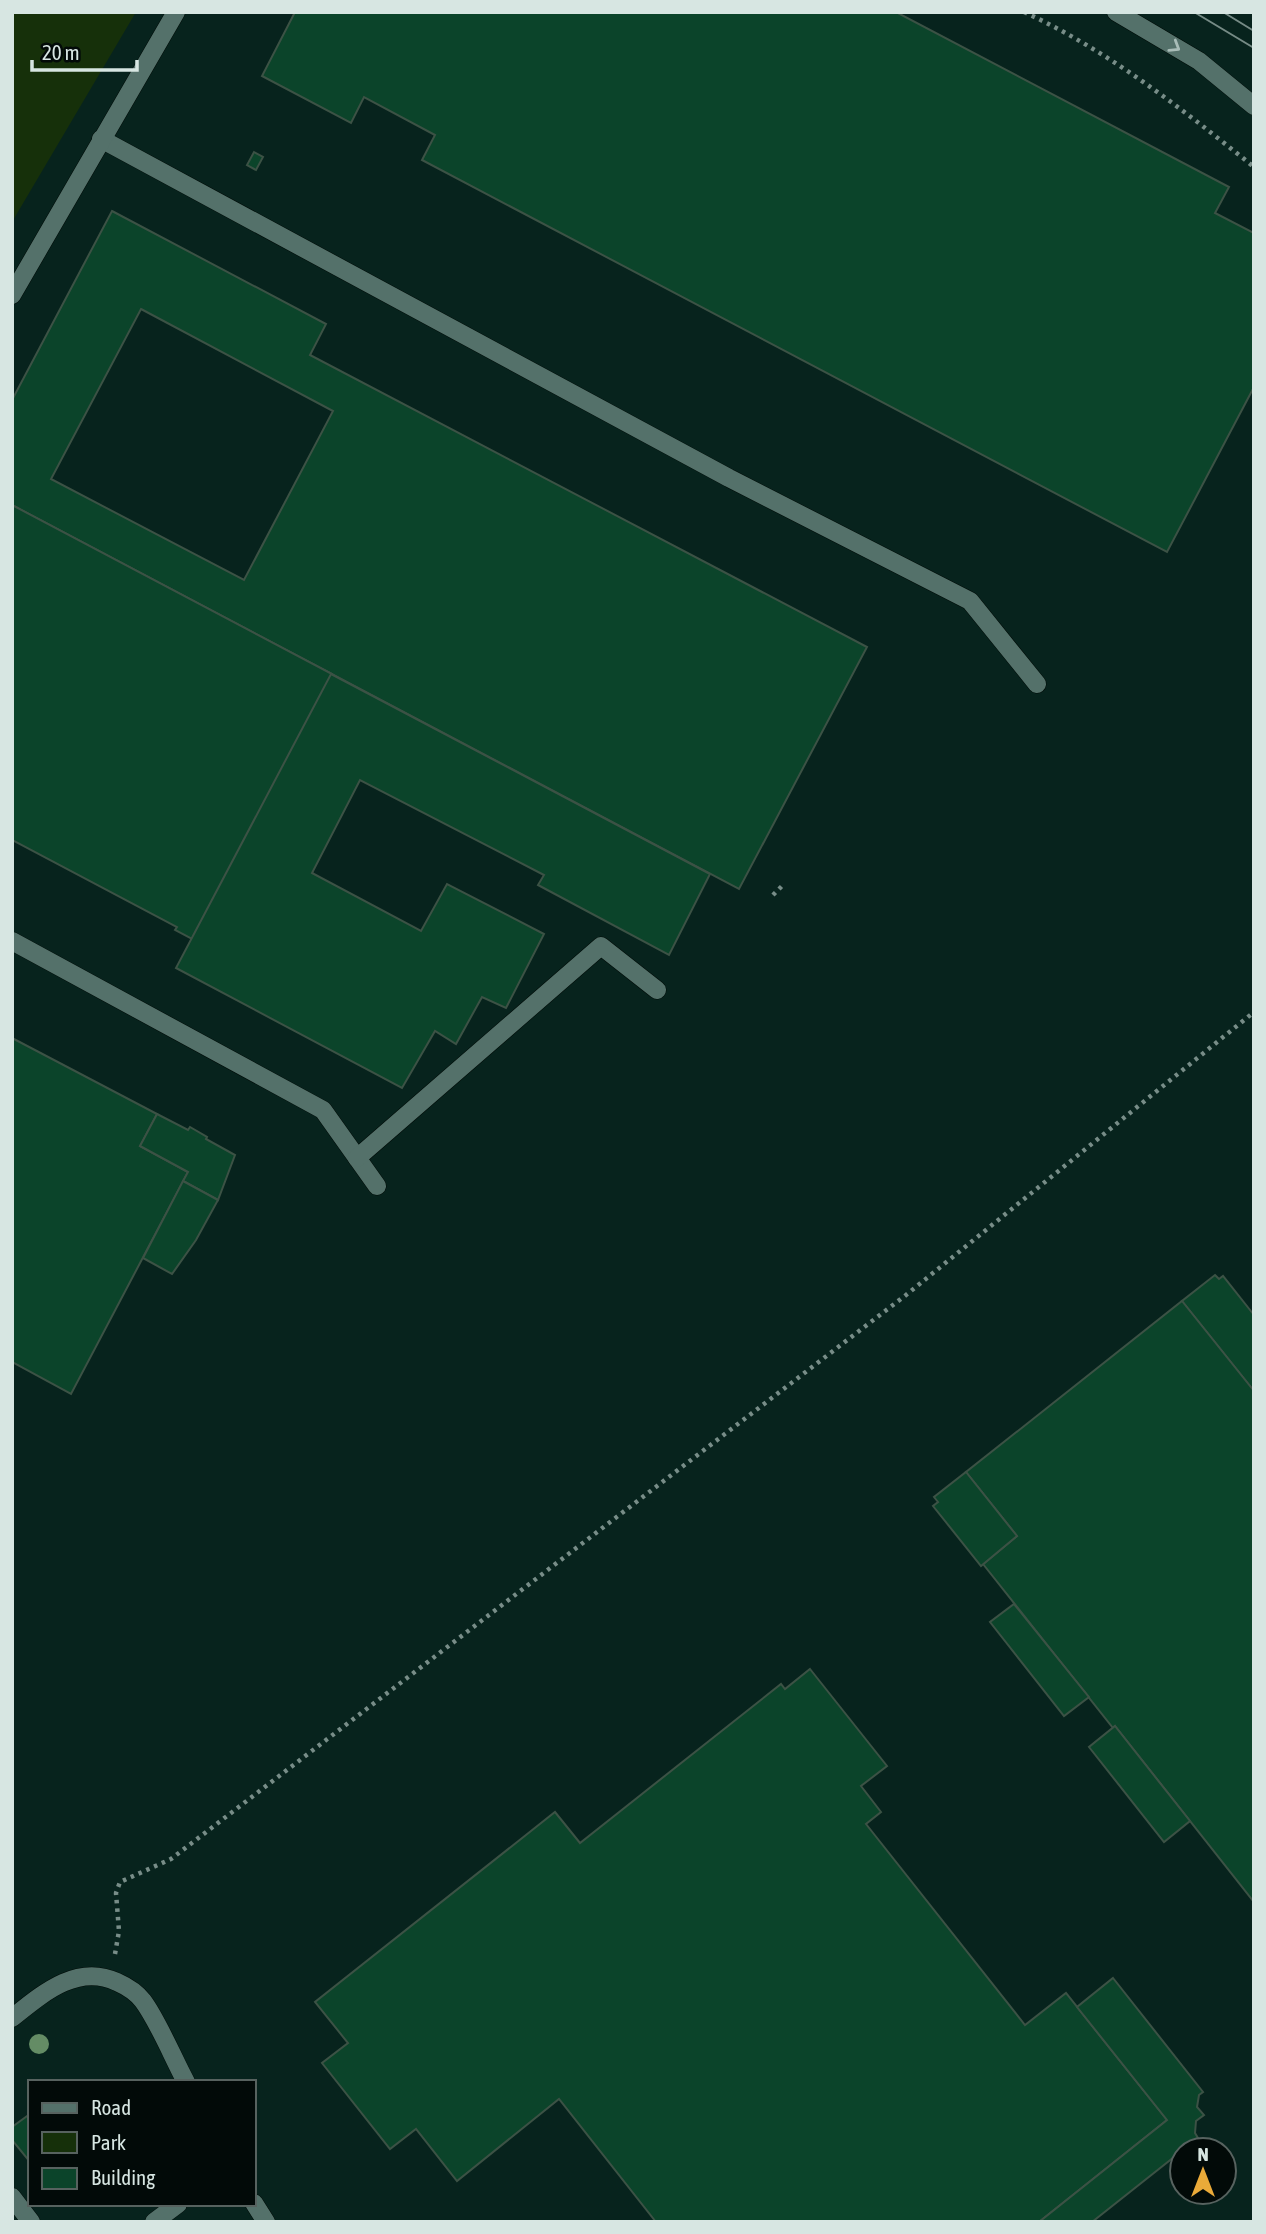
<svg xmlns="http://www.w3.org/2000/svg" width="1266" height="2234" font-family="'Asap Condensed',sans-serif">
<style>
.green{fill:#16300a}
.building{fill:#0b442a;stroke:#3c5245;stroke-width:2;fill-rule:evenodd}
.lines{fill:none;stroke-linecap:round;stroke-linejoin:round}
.lane-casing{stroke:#000c08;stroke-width:19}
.street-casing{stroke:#000c08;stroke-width:19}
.secondary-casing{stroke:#000c08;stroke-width:19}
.path{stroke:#788d88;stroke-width:4.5;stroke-dasharray:3.5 5;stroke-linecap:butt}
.lane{stroke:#54716a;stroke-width:18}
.street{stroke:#54716a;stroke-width:18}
.secondary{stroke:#54716a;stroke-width:18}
.tram{stroke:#768b86;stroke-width:2}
.tree{fill:#648c65}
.oneway{stroke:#a9bdb8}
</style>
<rect width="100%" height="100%" fill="#07231d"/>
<polygon class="green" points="12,12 136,12 12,222"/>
<g class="building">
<polygon points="295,12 896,12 1229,187 1215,213 1254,233 1254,387 1167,552 422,160 435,135 364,97 351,123 262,76"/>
<polygon points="254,152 263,157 256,170 247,165"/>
<path d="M112 211 326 324 310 355 867 647 739 889 12 505V400ZM141 309 333 411 244 580 51 479Z"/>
<polygon points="12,505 332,674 192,939 175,930 177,927 12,840"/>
<polygon points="331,674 710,874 669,955 538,885 544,875 360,780 312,873 421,931 447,884 544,934 506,1008 482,997 456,1044 435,1031 402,1088 176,968"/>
<polygon points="12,1038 157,1114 140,1146 188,1172 71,1394 12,1362"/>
<polygon points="157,1114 188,1130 190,1127 207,1137 206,1139 235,1155 218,1200 183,1181 188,1172 140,1146"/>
<polygon points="183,1181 218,1200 196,1240 172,1274 143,1258"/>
<polygon points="1215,1275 1219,1279 1223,1276 1254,1315 1254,1391 1182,1301"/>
<polygon points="1182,1301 1254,1391 1254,1902 1115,1726 1113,1728 983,1564 1017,1536 966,1472"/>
<polygon points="966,1472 1017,1536 981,1566 933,1506 938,1502 934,1497"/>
<polygon points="1014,1604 1089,1697 1064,1716 990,1622"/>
<polygon points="810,1669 887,1766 861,1786 881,1812 866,1824 1025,2025 1066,1993 1167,2120 1039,2222 656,2222 559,2099 457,2181 416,2129 390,2149 322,2063 348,2043 315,2002 555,1812 580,1843 781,1684 785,1689"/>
<polygon points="1115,1726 1190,1821 1164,1842 1089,1747"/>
<polygon points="1113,1978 1203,2092 1199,2095 1197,2107 1204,2115 1196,2121 1195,2133 1198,2138 1092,2222 1039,2222 1167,2120 1077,2007"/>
<polygon points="30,2114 30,2162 12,2140 12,2127"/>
</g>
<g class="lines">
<g class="lane-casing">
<g id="lane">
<polyline points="101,139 729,478 970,601 1037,684"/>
<polyline points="12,941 323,1110 377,1186"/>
<polyline points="357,1158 601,946 657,990"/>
<polyline points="12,2197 31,2222"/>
<polyline points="154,2222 178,2204"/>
</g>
</g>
<g class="street-casing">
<polyline id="street" points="12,295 176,12"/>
</g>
<g class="secondary-casing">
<g id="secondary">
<polyline points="1116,12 1199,61 1254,106"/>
<path d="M12 2018C42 1994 77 1963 117 1982 126 1986 137 1993 143 2001 158 2021 173 2058 186 2082"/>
<polyline points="254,2203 266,2222"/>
</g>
</g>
<g class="path">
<path d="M1024 12C1109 51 1182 109 1254 167"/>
<polyline points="773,895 782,886"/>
<polyline points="115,1954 119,1931 116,1893 120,1882 171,1859 906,1295 1254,1012"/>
</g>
<use href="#lane" class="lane"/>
<use href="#street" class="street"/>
<use href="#secondary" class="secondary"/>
<g class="tram">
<polyline points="1194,12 1254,48"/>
<polyline points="1223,12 1254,31"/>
</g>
</g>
<circle class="tree" cx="39" cy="2044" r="10"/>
<defs><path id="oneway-chevron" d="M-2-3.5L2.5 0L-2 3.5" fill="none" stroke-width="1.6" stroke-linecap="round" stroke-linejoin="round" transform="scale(1.75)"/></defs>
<use class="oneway" href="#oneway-chevron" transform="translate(1175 47) rotate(32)"/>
<rect width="1266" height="2234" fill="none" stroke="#d7e6e2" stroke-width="28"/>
<rect x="28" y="2080" width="228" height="126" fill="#020a08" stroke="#57625f" stroke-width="2"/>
<rect x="42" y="2103" width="35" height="10" fill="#54716a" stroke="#57625f" stroke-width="2"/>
<text x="91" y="2115" font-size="21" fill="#d7e6e2">Road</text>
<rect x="42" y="2132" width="35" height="21" fill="#16300a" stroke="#57625f" stroke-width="2"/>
<text x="91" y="2150" font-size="21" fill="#d7e6e2">Park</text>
<rect x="42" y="2168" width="35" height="21" fill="#0b442a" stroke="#57625f" stroke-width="2"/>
<text x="91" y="2185" font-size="21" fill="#d7e6e2">Building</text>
<g transform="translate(1203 2171)"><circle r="33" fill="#020a08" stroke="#57625f" stroke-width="2"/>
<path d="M0-5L12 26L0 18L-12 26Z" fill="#eaaa39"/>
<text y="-10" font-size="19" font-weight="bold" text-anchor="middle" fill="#d7e6e2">N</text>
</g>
<path d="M32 60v10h105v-10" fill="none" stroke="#d7e6e2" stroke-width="3.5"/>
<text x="42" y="60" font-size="21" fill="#d7e6e2" stroke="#020a08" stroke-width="5" paint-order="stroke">20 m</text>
</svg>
